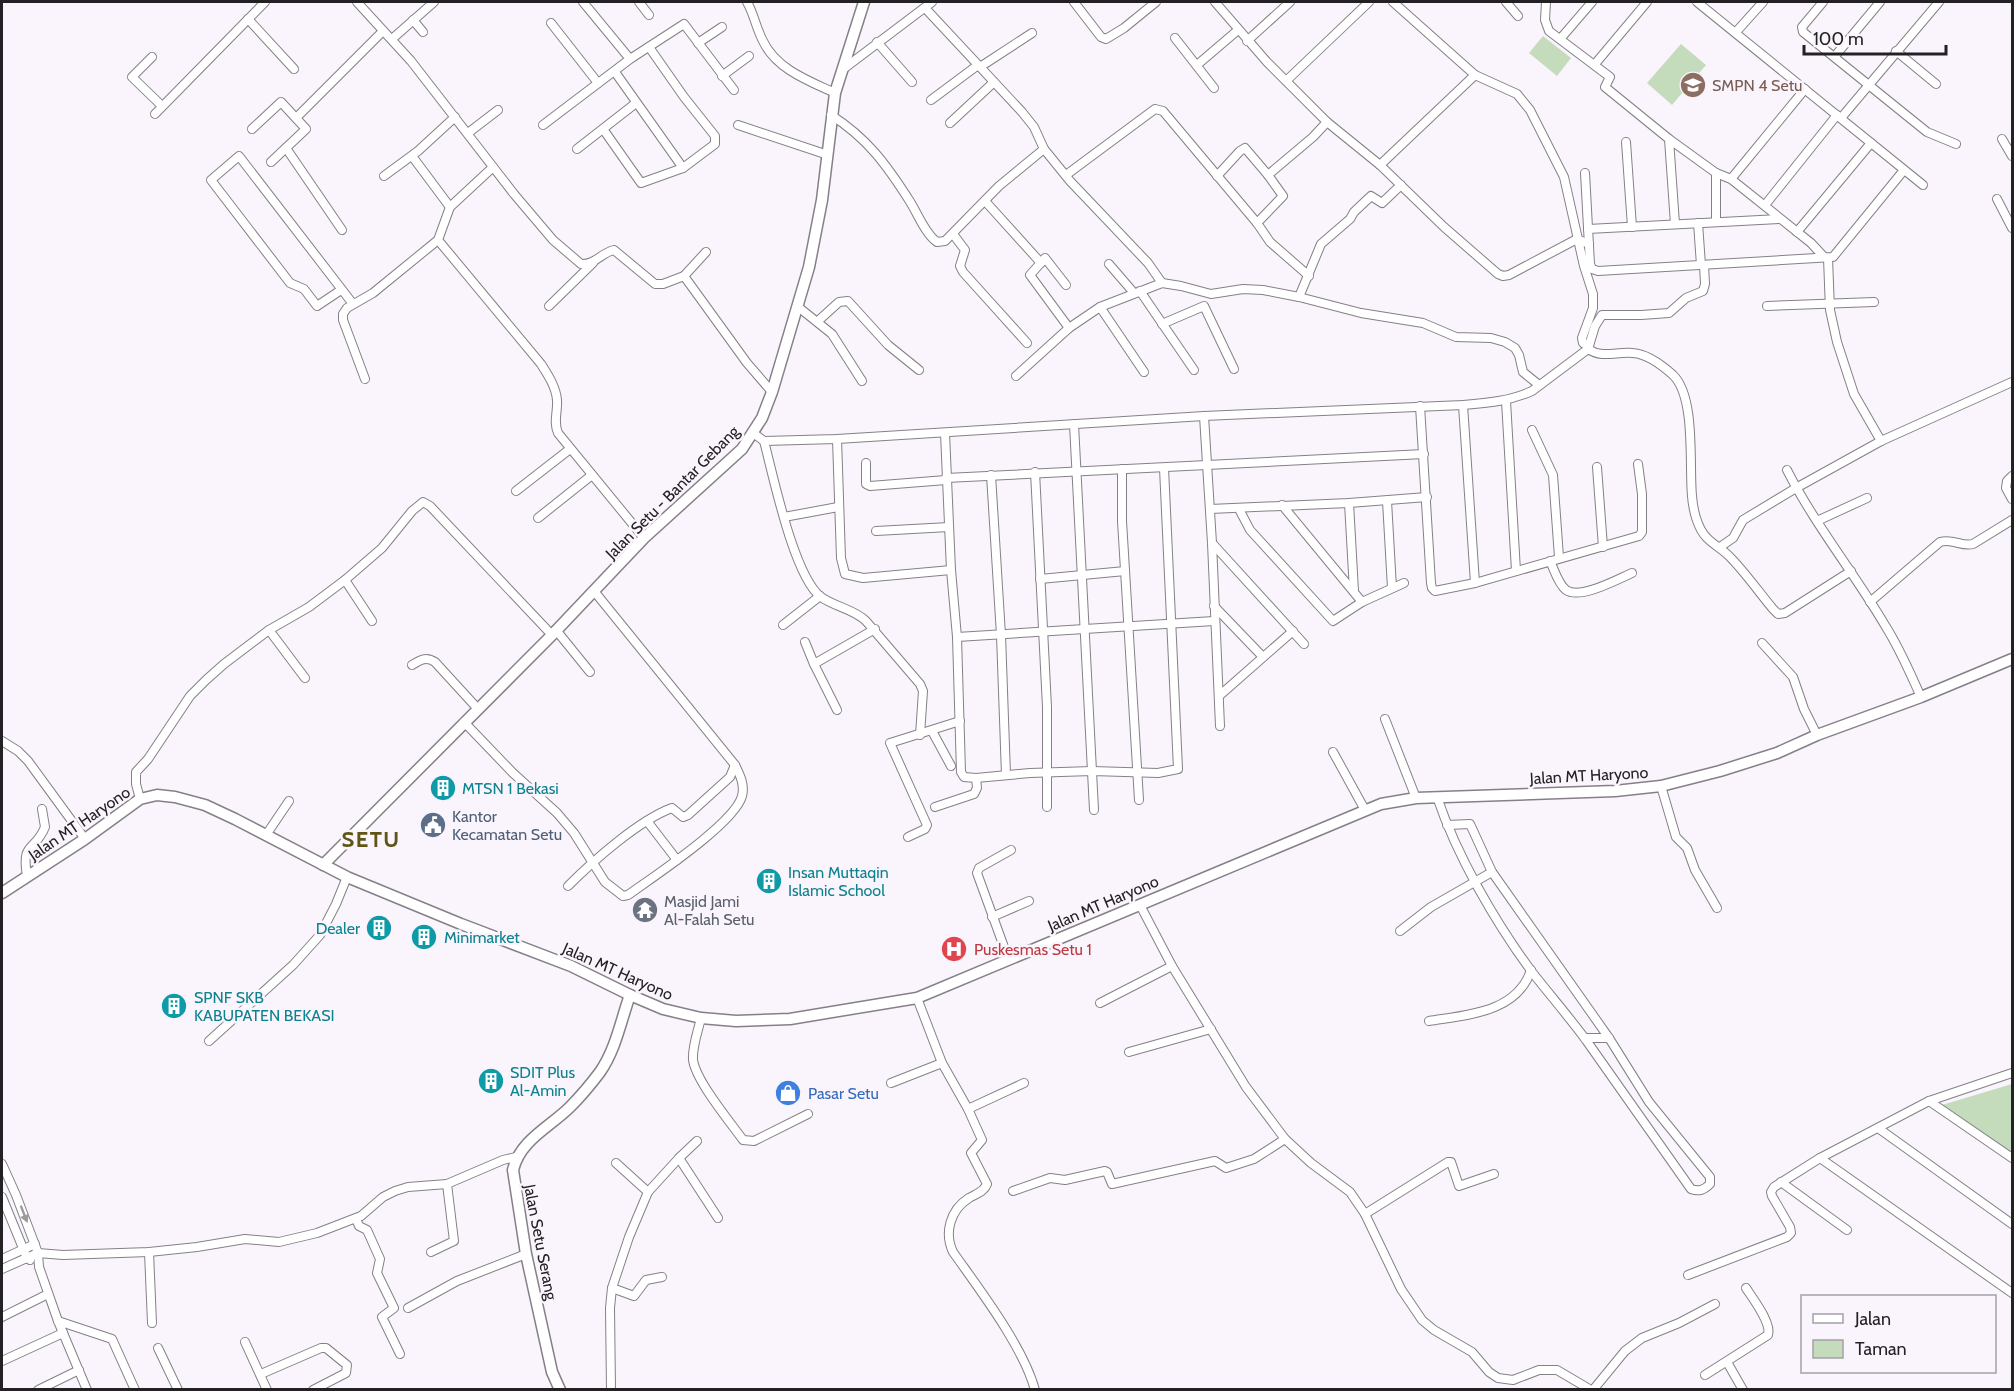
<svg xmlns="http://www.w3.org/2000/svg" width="2014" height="1391" font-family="Cabin,sans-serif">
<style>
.green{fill:#c4dcbc}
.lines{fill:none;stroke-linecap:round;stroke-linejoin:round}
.street-casing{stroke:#858087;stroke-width:10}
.secondary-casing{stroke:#858087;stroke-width:13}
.street{stroke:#fff;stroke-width:8}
.secondary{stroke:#fff;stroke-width:10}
.oneway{fill:#9c9b9c}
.labels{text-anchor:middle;stroke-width:5;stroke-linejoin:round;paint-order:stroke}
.education-label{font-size:16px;fill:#785e54;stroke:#faf4fc;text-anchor:start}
.street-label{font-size:16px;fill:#232124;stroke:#faf4fc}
.culture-label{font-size:16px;fill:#0d838f;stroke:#faf4fc;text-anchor:start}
.service-label{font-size:16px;fill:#4e5e75;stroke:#faf4fc;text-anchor:start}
.worship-label{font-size:16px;fill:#5b616d;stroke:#faf4fc;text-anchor:start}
.health-label{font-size:16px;fill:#be3a42;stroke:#faf4fc;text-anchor:start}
.shop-label{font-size:16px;fill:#366cbe;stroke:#faf4fc;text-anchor:start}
.district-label{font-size:22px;font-weight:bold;letter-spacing:1.5px;fill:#5f5518;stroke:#faf4fc}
</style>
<rect width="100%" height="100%" fill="#faf4fc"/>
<g class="green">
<polygon points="1543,36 1571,58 1557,76 1529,53"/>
<polygon points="1681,44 1706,65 1672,105 1647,83"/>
<polygon points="2012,1084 2012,1154 1942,1105"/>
</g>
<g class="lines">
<g class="street-casing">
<g id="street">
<path d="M357 2 411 61 514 194 553 240 581 264C595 265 601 253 614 250L655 284H663L684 276 747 363 772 392"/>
<polyline points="583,2 630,59"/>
<polyline points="639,2 649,15"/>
<path d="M747 2C754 14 756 28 763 41 776 69 809 81 835 93"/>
<polyline points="1074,2 1101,37 1106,39 1124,28 1156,2"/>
<polyline points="1215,2 1267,62 1327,122 1380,165 1444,227 1498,274 1503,276 1509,275 1577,239 1589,244"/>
<polyline points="1393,2 1475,75 1517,94 1530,110 1564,177 1584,266 1593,294 1593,308 1582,338 1583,343 1589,347"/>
<polyline points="1506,2 1518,16"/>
<polyline points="1546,2 1545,20 1549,31 1610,77 1605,87 1669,139"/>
<polyline points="1697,2 1923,185"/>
<polyline points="1823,2 1802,27 1803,32 1927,132 1956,144"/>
<polyline points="925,8 1022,112 1034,127 1044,149 1070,181 1148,263 1162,283"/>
<polyline points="248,19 294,69"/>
<polyline points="413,20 423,32"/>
<polyline points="551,23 598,83"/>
<polyline points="1736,32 1763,2"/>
<polyline points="1175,38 1214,88"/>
<polyline points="1561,38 1592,2"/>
<polyline points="392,39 434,2"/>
<polyline points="1247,41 1290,2"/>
<polyline points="877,42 912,82"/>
<polyline points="698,43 722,27"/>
<polyline points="1896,51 1936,84"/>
<polyline points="1835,56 1880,2"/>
<polyline points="152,57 132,77 162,106"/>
<polyline points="1595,64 1647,2"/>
<polyline points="1197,65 1238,30"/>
<polyline points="980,67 1032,33"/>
<polyline points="842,70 932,2"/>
<polyline points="615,72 683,168"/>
<polyline points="722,76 749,56"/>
<polyline points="1286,81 1369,2"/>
<polyline points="931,100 978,65"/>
<polyline points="155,114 265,2"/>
<path d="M831 115C867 138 886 164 909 200 917 212 925 234 937 242L945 241 999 186 1044 149"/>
<polyline points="296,118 383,31"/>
<polyline points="1841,118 1939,2"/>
<polyline points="950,123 994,82"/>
<polyline points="543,125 630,59 684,24 734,90"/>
<polyline points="738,125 828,155"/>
<polyline points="252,129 281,102 306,129 271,162"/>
<polyline points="603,129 641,183 683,168 715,144 715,136 684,97 649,47"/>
<polyline points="468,133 498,110"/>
<polyline points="2002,139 2012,156"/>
<polyline points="1626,142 1632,227"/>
<polyline points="286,148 342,230"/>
<polyline points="577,149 636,103"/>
<polyline points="412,156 450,207"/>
<polyline points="1380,165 1475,75"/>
<path d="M492 168 450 207 438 240 541 364C548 375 556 387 557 400 558 411 553 422 558 433L644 538"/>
<polyline points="1585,173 1590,264 1592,269 1598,271 1833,257 1904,170"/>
<polyline points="1716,173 1716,222"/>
<polyline points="1066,175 1155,109 1163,111 1257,223 1270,242 1309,276"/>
<polyline points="384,176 418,151 455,117"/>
<polyline points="1217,176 1240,151 1245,148 1268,175 1313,137 1327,122"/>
<polyline points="1731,179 1805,89"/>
<polyline points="1997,199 2012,228"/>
<polyline points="985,201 1041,263"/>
<polyline points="1765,205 1837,115"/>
<polyline points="1257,223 1283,196 1268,175"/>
<polyline points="1698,223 1701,265"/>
<polyline points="1675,224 1669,139 1716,173 1731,179 1811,243 1824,257"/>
<polyline points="1588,229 1779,219"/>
<polyline points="1797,232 1871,143"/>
<polyline points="953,234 965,250 960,266 963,272 1027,343"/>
<polyline points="1828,258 1830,310 1837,342 1854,394 1881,441"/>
<polyline points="1109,264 1134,293"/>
<polyline points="684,276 706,252"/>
<polyline points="341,290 317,306 304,289 290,283 211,180 239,156 353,304"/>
<polyline points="1140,291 1194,370"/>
<polyline points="1299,297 1321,244 1350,219 1354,212 1371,196 1382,203 1401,185"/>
<polyline points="549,306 593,263"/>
<polyline points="797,306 832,334 862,381"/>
<polyline points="1767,306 1874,302"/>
<polyline points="1100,307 1144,372"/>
<polyline points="818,321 839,302 848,301 888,345 919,370"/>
<polyline points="1162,324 1204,306 1234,369"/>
<polyline points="1069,328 1100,307 1162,283 1181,286 1211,294 1243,289 1263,290 1299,297 1361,313 1423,323 1456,337 1491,338 1505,342 1515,348 1519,355 1523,372 1539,385"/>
<polyline points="1588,349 1595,326 1602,315 1641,315 1669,313 1686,298 1703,291 1705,284 1704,265"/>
<polyline points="1016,376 1069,328 1030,275 1045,258 1066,285"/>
<polyline points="365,379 343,320 343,314 347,308 373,293 438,240"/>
<polyline points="1506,401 1516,571"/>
<polyline points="1463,405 1475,583"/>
<polyline points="1420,406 1431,583 1432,588 1435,591 1475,583 1639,536 1642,532 1642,494 1638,464"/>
<polyline points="1204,416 1212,543 1220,726"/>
<polyline points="1074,424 1094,810"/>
<polyline points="1532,430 1553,475 1559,557"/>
<path d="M753 433 764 441 837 439 1204 416 1463 405C1488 403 1510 401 1532 391L1588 349C1603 359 1617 351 1633 353 1647 354 1663 366 1673 375 1696 397 1689 465 1692 496 1693 509 1697 528 1707 538 1714 545 1722 549 1729 556 1745 572 1758 591 1773 609L1778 614 1785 613 1851 571"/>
<polyline points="945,433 951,570 957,637 961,772 964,777 976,778 1030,773 1092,771 1158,773 1178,769 1164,468"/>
<polyline points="837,439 841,558 845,574 863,578 951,570"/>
<path d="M764 441C773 475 794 577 821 597 835 607 854 609 866 621L920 684 923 691 920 735"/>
<polyline points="866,463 866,484 870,486 946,480"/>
<polyline points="1597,467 1603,547"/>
<polyline points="1122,469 1122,521 1139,800"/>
<path d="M1787 470C1815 525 1855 574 1886 627 1900 649 1910 673 1921 697"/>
<polyline points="1035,472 1047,707 1047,807"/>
<polyline points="991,475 1001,635 1006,775"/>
<polyline points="2012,476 2007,481 2006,488 2012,499"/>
<polyline points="946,478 1424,454"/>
<polyline points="516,491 570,449"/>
<polyline points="1387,501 1392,588"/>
<polyline points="1349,503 1354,591"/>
<polyline points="1282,505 1362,602"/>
<polyline points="1210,509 1349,503 1427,497"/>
<polyline points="1239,509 1250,530 1333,621 1362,602 1404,583"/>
<polyline points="784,517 838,507"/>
<polyline points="538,518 592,475"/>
<polyline points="1817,521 1867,498"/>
<polyline points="876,531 949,527"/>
<polyline points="1212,543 1304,644"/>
<polyline points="1720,547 1733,538 1743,520 1796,488 1881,441 2012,382"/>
<path d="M1550 561C1554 569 1558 584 1566 590 1580 600 1618 579 1632 573"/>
<polyline points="1040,579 1125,571"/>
<polyline points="345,580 372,621"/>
<path d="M1870 602 1940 542C1953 538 1961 547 1973 544L2012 520"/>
<polyline points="1214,606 1263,657"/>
<polyline points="783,625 820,596"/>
<polyline points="269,630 305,678"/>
<polyline points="556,630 590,672"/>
<polyline points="957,637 1214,621"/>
<polyline points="805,642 814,664 837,710"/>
<polyline points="1762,643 1793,677 1804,709 1817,735"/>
<polyline points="814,664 875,629"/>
<path d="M412 665C420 660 426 656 435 662L478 709"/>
<polyline points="1219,696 1293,631"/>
<polyline points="1385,719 1416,798"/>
<path d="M464 722 513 773 557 813 574 833 605 882 623 896 628 895C653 877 735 823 742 796 745 785 740 775 735 765L594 591"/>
<polyline points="932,731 951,766"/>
<polyline points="2,741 18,751 28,761 85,839"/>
<polyline points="1333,752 1365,810"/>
<polyline points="1661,786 1676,837 1687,848 1695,870 1717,908"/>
<path d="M1437 797C1457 856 1495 922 1532 972 1550 995 1569 1017 1586 1040 1621 1089 1656 1139 1691 1189 1699 1192 1704 1190 1710 1184V1177L1649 1102 1609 1038 1492 872 1470 824 1447 825"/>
<polyline points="140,799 136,784 136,772 148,759 190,696 206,680 224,664 269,630 309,607 345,580 382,548 412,511 423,502 430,506 552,635"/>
<polyline points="935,807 974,794 977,788 976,778"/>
<polyline points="647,821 677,860"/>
<polyline points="266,835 289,801"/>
<polyline points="908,837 925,829 927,825 890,743 960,721"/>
<path d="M27 876C21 841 35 852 45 827L42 809"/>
<path d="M568 886C593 861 639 820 672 808L683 817 688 815 730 777 735 765"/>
<polyline points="1140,905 1172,966 1246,1087 1285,1139 1311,1163 1350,1192 1365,1214 1401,1289 1422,1320 1434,1330 1472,1352 1489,1372 1498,1378 1513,1380 1539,1370 1557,1370 1591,1390"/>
<polyline points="992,917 1029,901"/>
<polyline points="1400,931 1431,907 1492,872"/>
<polyline points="1008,958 977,873 979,868 1011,850"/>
<path d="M917 998 942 1063 968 1109 982 1140 971 1153 987 1184C984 1192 976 1194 969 1198 950 1210 944 1233 953 1252 979 1289 1023 1346 1035 1390"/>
<polyline points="1100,1003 1172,966"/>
<path d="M701 1018C698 1031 692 1047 693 1060 696 1081 730 1122 743 1140L754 1141 808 1114"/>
<path d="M1429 1021C1466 1015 1517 1013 1531 970"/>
<polyline points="1585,1038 1609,1038"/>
<polyline points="209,1041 293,965 320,935 336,904 347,877"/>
<polyline points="1129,1052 1211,1029"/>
<polyline points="891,1083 942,1063"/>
<polyline points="1929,1101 2012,1158"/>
<polyline points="968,1109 1024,1083"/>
<polyline points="1878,1128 2012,1224"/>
<polyline points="679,1158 718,1218"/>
<polyline points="1820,1158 2012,1293"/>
<polyline points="616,1163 648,1192"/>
<polyline points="2,1164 16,1195 38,1253 39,1267 58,1321 87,1390"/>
<polyline points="1781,1182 1847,1230"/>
<polyline points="1013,1191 1050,1178 1065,1180 1105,1171 1107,1172 1112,1184 1215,1161 1226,1168 1254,1159 1285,1139"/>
<polyline points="2,1197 27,1258 30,1260"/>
<polyline points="1365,1214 1448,1162 1451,1162 1459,1186 1494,1174"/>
<polyline points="356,1219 359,1226 367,1230 380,1259 377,1273 394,1308 382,1317 400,1354"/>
<polyline points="149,1252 152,1323"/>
<polyline points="431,1252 454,1241 447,1184"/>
<polyline points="2,1259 35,1244"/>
<polyline points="2,1269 38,1253 63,1255 149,1252 197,1247 245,1239 279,1242 317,1233 361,1216 383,1197 395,1191 408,1187 447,1184 503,1160 516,1157"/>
<polyline points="1688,1275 1787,1237 1791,1233 1790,1227 1772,1196 1771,1192 1774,1187 1820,1158 1929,1101 2012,1073"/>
<polyline points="612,1288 634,1296 646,1280 662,1277"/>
<polyline points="408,1308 457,1281 526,1254"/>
<polyline points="2,1317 48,1294"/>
<polyline points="58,1321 112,1339 135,1390"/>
<polyline points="245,1342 267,1390"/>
<polyline points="158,1348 178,1390"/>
<polyline points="2,1361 63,1333"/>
<polyline points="1727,1362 1743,1390"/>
<polyline points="261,1374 321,1348 326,1348 347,1365 346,1373 313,1390"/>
<path d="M1705 1375 1768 1335C1772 1323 1753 1299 1746 1288"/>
<polyline points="38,1390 79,1370"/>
<polyline points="611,1390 610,1308 612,1288 629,1237 648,1192 679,1158 697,1141"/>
<polyline points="1593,1390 1625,1351 1642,1338 1679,1323 1715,1304"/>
</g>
</g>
<g class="secondary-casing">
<g id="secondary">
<polyline points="323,865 552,635 644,538 742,449 762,418 772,392 809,267 822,200 835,93 864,2"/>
<polyline points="2,893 85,839 140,799 157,795 175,797 205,805 235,819 347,877 461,924 571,966 630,995 663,1009 701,1018 736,1021 790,1019 917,998 1381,804 1416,798 1615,791 1661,786 1720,771 1777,753 1817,735 1921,697 2012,659"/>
<path d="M560 1390 552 1372 526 1254 513 1170C520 1140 550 1127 570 1107 581 1096 591 1084 600 1072 616 1049 621 1020 630 995"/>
</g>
</g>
<use href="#street" class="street"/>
<use href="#secondary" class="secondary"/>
</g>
<defs><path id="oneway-solid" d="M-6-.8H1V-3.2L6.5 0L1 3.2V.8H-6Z" transform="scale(1.5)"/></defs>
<use class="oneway" href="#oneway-solid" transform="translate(24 1214) rotate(69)"/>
<defs>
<g id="school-disc" transform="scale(1.35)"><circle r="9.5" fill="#8d6e63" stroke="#faf4fc"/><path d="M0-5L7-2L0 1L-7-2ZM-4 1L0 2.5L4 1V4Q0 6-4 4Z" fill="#fff"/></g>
<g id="building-disc" transform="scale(1.35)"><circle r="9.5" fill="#0f9aa8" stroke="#faf4fc"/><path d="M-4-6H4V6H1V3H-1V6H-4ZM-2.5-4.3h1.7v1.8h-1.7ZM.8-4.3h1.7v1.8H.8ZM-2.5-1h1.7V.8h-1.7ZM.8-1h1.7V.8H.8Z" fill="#fff"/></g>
<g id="civic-disc" transform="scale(1.35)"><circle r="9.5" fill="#5c6f8a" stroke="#faf4fc"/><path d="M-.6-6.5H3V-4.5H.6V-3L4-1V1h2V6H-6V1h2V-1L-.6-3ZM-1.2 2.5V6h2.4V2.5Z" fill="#fff"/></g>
<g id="temple-disc" transform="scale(1.35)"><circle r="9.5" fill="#6b7280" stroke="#faf4fc"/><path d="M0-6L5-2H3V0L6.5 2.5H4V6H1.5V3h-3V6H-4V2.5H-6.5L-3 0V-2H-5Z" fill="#fff"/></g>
<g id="hospital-disc" transform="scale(1.35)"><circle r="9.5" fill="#e0444e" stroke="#faf4fc"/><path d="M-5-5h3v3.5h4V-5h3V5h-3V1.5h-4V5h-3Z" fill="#fff"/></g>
<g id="shop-disc" transform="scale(1.35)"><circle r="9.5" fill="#3f7fe0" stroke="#faf4fc"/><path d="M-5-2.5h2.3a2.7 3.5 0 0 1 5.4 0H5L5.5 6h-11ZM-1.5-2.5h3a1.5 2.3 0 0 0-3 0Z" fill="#fff"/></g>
</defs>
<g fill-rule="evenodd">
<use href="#school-disc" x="1693" y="85"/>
<use href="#building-disc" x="443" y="788"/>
<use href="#civic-disc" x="433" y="825"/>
<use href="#building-disc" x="769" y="881"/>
<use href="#temple-disc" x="645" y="910"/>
<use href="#building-disc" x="379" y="928"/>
<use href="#building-disc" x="424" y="937"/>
<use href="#hospital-disc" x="954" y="949"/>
<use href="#building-disc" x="174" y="1006"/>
<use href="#building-disc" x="491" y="1081"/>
<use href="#shop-disc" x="788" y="1093"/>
</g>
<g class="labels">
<g class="education-label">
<text x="1712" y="91">SMPN 4 Setu</text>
</g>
<g class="street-label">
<text transform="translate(672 492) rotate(-45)" y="6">Jalan Setu - Bantar Gebang</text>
<text transform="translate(1589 775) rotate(-3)" y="6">Jalan MT Haryono</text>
<text transform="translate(79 823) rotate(-34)" y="6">Jalan MT Haryono</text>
<text transform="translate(1103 903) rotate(-23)" y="6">Jalan MT Haryono</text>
<text transform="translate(618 971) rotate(24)" y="6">Jalan MT Haryono</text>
<text transform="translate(541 1242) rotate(79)" y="6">Jalan Setu Serang</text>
</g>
<g class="culture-label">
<text x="462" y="794">MTSN 1 Bekasi</text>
<text x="788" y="878">Insan Muttaqin<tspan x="788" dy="18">Islamic School</tspan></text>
<text x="360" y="934" text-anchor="end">Dealer</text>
<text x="444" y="943">Minimarket</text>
<text x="194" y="1003">SPNF SKB<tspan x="194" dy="18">KABUPATEN BEKASI</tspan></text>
<text x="510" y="1078">SDIT Plus<tspan x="510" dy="18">Al-Amin</tspan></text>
</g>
<g class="service-label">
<text x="452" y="822">Kantor<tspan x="452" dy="18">Kecamatan Setu</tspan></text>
</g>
<g class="worship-label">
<text x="664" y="907">Masjid Jami<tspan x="664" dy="18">Al-Falah Setu</tspan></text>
</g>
<g class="health-label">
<text x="974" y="955">Puskesmas Setu 1</text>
</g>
<g class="shop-label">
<text x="808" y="1099">Pasar Setu</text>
</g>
<g class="district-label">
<text x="371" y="847">SETU</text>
</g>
</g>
<rect width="2014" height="1391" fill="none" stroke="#232124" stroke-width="6"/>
<rect x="1801" y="1295" width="195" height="78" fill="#faf4fc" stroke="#a4a0a6" stroke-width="1.5"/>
<rect x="1813" y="1314" width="30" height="9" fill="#ffffff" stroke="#a4a0a6" stroke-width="1.5"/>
<text x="1855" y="1325" font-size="18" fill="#232124">Jalan</text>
<rect x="1813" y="1340" width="30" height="18" fill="#c4dcbc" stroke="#a4a0a6" stroke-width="1.5"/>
<text x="1855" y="1355" font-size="18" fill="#232124">Taman</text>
<path d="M1804 45v9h142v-9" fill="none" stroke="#232124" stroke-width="3"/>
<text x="1813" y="45" font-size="18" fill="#232124" stroke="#faf4fc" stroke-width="4.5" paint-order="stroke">100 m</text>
</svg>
